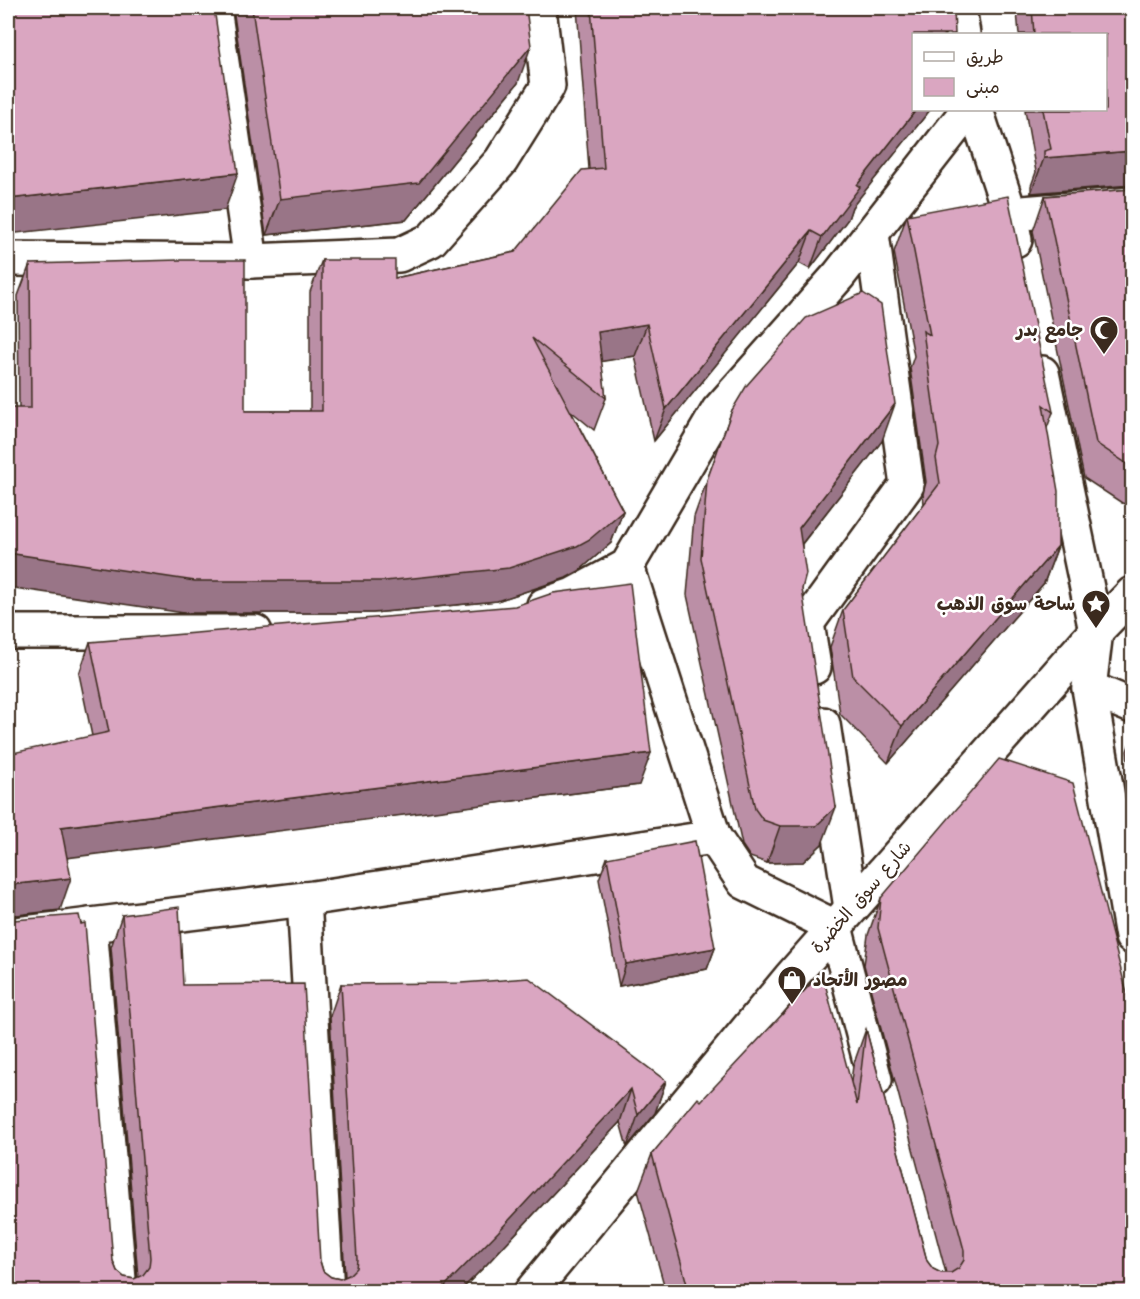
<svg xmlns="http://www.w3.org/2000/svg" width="1140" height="1299" font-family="Kalam,'Playpen Sans Arabic',sans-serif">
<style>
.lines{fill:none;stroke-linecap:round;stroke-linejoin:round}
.minor-casing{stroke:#3b2a1e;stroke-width:38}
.minor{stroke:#fff;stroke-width:33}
.wall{fill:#bb8fa6;stroke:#3b2a1e;stroke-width:1.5}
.shaded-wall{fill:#997487;stroke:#3b2a1e;stroke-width:1.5}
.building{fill:#daa6c1;stroke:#3b2a1e;stroke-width:1.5}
.labels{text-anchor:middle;stroke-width:5;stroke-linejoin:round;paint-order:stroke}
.poi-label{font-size:18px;font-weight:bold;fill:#3b2a1e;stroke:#fff;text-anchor:end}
.street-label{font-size:18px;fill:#3b2a1e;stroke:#fff}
</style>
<rect width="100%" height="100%" fill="#fff"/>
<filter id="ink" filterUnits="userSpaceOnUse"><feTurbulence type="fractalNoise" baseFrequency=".0167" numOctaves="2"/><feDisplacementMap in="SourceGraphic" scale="12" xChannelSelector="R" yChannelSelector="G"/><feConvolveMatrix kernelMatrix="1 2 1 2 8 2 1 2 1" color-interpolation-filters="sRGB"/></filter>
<g filter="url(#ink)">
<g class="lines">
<g class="minor-casing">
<g id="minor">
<polyline points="214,8 251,261"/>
<polyline points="959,8 963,34"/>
<polyline points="976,110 1010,214 1015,240"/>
<polyline points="1010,214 1132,204"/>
<polyline points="8,259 251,261 399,255 431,240 501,161 548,86 539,8"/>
<polyline points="1042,373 1096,631 1089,688 1132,937"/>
<polyline points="627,566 714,837"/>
<polyline points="544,605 573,595 627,566 718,411 839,275 968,110"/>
<polyline points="8,632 255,632"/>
<polyline points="814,667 807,623 907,485 872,234"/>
<polyline points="1089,688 1132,706"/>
<polyline points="823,724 851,908"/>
<polyline points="304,899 327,1292"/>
<polyline points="90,925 120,1292"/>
<polyline points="8,935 313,898 714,837 744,882 835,927 875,1080"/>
<polyline points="531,1292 790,978 1096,631 1132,594"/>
</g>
</g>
<use href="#minor" class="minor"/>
</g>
<g class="wall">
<polygon points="233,8 526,8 518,83 406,220 266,235"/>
<polygon points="577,8 954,8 914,110 930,110 852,207 848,219 810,269 799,263 654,441 635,356 601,361 606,398 594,430 571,411 623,511 611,543 579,571 566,578 497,601 373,613 184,613 19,408 18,296 30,264 245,411 310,411 310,292 322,260 395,278 515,252 589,169"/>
<polygon points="1004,8 1132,8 1132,186 1031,193 1031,186 1036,172 1025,110 1106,110 1106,34 1019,34 1017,12 1005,13"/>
<polygon points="1132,189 1132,506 1122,503 1084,478 1033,231 1045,196"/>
<polygon points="907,215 1053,412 1047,428 1058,546 1044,583 888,763 840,714 830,647 843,610 924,504 923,494 926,482 910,368 914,356 894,252"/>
<polygon points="732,410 882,441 802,544 802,589 822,844 803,862 767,863 750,857 742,845 687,595 694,517"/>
<polygon points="90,642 639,785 67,857 60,910 8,916 92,736 79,674"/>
<polygon points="1132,737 1132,803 1127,751"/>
<polygon points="607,858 715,948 707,969 619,986 599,879"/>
<polygon points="881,898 1132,1292 666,1292 638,1191 652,1154 701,1101 851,1081 853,1066 866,1029 927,1261 933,1269 941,1273 946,1273 864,965 868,935"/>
<polygon points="122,915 183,985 320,1261 323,1271 331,1277 340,1279 345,1277 330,1016 341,984 666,1081 655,1113 627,1147 620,1122 487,1264 459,1292 8,1292 113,1261 117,1271 124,1277 134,1279 138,1277 111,947"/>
</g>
<g class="shaded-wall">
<polygon points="1007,8 1018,8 1017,12 1005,13"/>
<polygon points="531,46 518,83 406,220 266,235 280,199"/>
<polygon points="916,110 930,110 852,207 848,219 810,269 822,237 857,185"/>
<polygon points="1132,151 1132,181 1131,185 1031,193 1044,158"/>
<polygon points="238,173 225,210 8,234 8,199"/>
<polygon points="811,231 799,263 654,441 666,409"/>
<polygon points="647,324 635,356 586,364 598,332"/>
<polygon points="895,404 882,441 786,564 799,528"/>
<polygon points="623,511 611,543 579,571 566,578 497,601 373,613 184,613 8,587 8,553"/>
<polygon points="1058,546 1044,583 888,763 902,726"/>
<polygon points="651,753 639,785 50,860 61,827"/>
<polygon points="836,807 822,844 803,862 767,863 780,826"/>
<polygon points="71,878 60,910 8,916 8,889 9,888 17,884"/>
<polygon points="715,948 707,969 619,986 626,964"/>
<polygon points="666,1081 655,1113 627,1147 638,1115"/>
<polygon points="631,1089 620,1122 487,1264 459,1292 439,1292"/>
</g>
<g class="building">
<polygon points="8,8 214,8 238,173 8,199"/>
<polygon points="252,8 526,8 531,46 419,183 280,199"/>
<polygon points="591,8 954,8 955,34 914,34 914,110 916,110 857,185 860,187 822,237 811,231 666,409 647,324 598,332 606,398 532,338 623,511 590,539 577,546 509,568 385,581 195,581 8,553 8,408 31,408 30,264 179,260 245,260 245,411 322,411 322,260 395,260 395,278 515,252 582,170 604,168"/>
<polygon points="1032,8 1132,8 1132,151 1044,158 1044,151 1051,149 1043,110 1106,110 1106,34 1034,34"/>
<polygon points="1132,189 1132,467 1096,443 1045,196"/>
<polygon points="1008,196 1053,412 1043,405 1058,491 1058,546 902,726 853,677 843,610 940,483 936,458 939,446 923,331 930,335 907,215"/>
<polygon points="863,293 881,305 895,404 799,528 806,574 802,589 836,807 816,826 780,826 763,820 755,809 701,558 707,480 732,410 747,385 806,318"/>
<polygon points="630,583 651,753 61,827 71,878 17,884 9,888 8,889 8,754 109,732 90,642 515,606 553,593"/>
<polygon points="999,759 1073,783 1132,1013 1132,1292 689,1292 652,1154 698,1098 701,1101 822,972 857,1105 866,1029 927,1261 933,1269 941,1273 951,1273 959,1268 964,1260 964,1250 878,928 881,898"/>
<polygon points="695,841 715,948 626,964 607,858"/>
<polygon points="179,907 183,985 304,984 320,1261 323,1271 331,1277 340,1279 349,1275 356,1268 357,1259 341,984 461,983 529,978 666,1081 638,1115 631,1089 498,1232 439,1292 8,1292 8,916 13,920 79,915 81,924 85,923 113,1261 117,1271 124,1277 134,1279 143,1275 149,1267 150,1258 122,915"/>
</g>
</g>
<defs>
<g id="mosque-pin" transform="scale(1.5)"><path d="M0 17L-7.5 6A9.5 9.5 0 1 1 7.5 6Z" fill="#3b2a1e" stroke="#fff"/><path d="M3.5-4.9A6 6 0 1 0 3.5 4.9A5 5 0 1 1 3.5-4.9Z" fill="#fff"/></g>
<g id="sight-pin" transform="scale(1.5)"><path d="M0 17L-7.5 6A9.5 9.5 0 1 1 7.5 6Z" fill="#3b2a1e" stroke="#fff"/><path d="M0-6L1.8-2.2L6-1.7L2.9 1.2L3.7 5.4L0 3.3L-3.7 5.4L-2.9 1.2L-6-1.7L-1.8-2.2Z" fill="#fff"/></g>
<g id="shop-pin" transform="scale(1.5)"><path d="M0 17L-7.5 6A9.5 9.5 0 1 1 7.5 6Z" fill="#3b2a1e" stroke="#fff"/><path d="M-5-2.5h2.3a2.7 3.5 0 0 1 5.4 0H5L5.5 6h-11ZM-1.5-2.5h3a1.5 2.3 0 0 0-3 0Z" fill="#fff"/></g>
</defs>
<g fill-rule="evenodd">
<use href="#mosque-pin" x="1104" y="330"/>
<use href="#sight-pin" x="1096" y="604"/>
<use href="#shop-pin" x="792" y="980"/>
</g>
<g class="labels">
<g class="poi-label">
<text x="1083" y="336">جامع بدر</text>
<text x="1075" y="610">ساحة سوق الذهب</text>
<text x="813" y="986" text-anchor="start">مصور اﻷتحاد</text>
</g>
<g class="street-label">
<text transform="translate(861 897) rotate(-49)" y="6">شارع سوق الخضرة</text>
</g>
</g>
<rect width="1140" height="1299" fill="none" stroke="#fff" stroke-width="30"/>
<rect x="15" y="15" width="1110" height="1269" fill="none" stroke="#3b2a1e" stroke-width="2" filter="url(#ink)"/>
<rect x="912" y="33" width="195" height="78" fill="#ffffff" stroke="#b1aaa5" stroke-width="1.5"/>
<rect x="924" y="52" width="30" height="9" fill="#ffffff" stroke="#b1aaa5" stroke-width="1.5"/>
<text x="966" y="63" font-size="18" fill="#3b2a1e">طريق</text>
<rect x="924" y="78" width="30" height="18" fill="#daa6c1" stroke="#b1aaa5" stroke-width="1.5"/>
<text x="966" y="93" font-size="18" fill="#3b2a1e">مبنى</text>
</svg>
